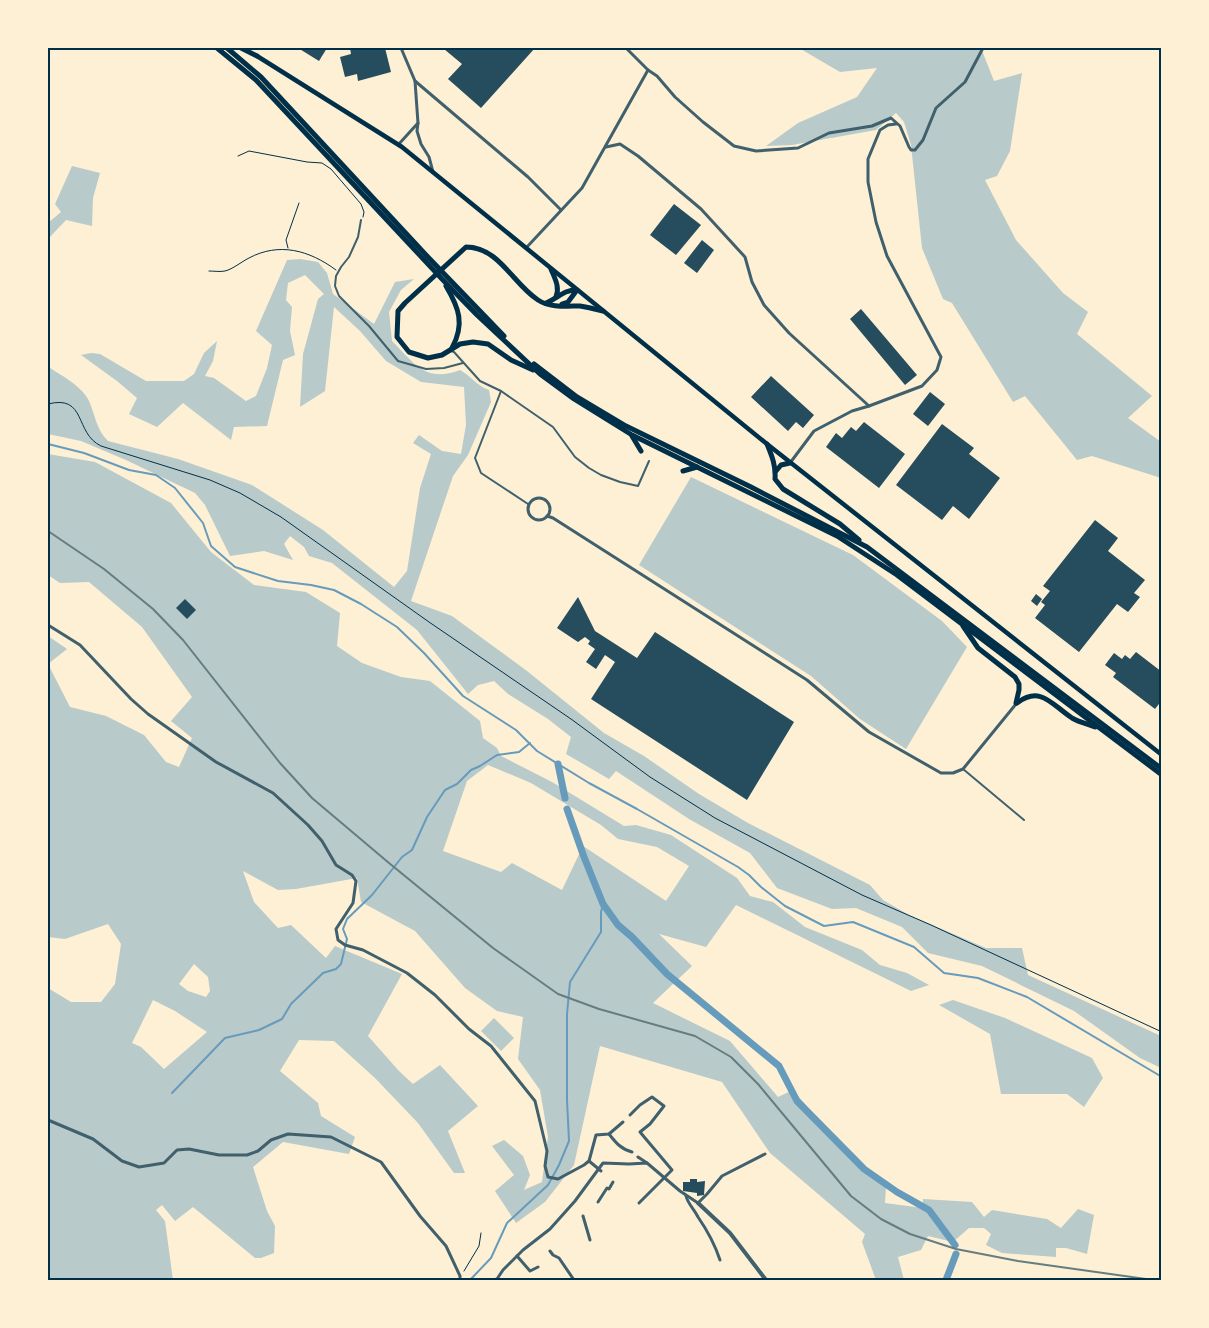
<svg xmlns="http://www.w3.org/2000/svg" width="1209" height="1328" font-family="'Titillium Web',sans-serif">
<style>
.green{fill:#b9caca;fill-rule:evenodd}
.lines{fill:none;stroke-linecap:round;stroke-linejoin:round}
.stream{stroke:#669bbc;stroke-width:2}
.canal{stroke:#669bbc;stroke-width:7}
.building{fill:#264d5e}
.path{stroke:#003049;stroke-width:1}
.service{stroke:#3f606c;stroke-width:2}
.minor{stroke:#3f606c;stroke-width:3}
.tertiary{stroke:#3f606c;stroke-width:4}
.secondary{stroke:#003049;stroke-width:4.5}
.trunk{stroke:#003049;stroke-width:5}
.rail{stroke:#657d81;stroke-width:2}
.neatline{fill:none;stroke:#003049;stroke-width:2}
</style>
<rect width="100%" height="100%" fill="#fdf0d5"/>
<g class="green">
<polygon points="799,48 981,48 994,81 1022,73 1010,151 997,176 985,180 1016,240 1063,293 1088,312 1077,334 1152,396 1128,418 1161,442 1161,478 1092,456 1077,460 1025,396 1013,402 952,303 943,299 922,248 911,145 904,122 896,113 876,130 792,145 766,146 798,123 857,97 877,68 840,72"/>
<polygon points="72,166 100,173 93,198 92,226 66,220 48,239 48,223 61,212 55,204"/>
<path d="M300 259 318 262 327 273 333 294 374 324 395 282 414 279 401 290 389 312 392 341C415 364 425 383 460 370 471 376 477 386 489 390L491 402 468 455 453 476 411 601 452 616 527 671 604 733 644 756 699 794 748 823 870 885 883 900 909 915 986 948H1022L1028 975 1161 1036V1068L1140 1058 1074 1011 982 966 928 953 902 927 856 908 832 909 777 888 750 853 689 819 616 771 609 779 566 754 571 737 548 719 508 694 494 681 478 685 468 694 417 630 332 563 309 556 304 547 290 536 284 544 293 560 264 551 230 556 205 505 195 493 126 460 81 441 48 434V367C60 374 81 386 88 399 95 413 96 430 108 441L178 459 252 485 323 530 394 587 407 571 420 488 431 454 413 443 419 435 442 451 461 454 466 425 464 387 421 382 386 361 360 331 334 307 325 391 300 407 303 354 318 299 324 294 305 275 288 283 286 300 292 307 290 331 295 355 283 360 267 426 234 427 231 440 183 403 157 427 129 414 137 398 117 381 81 355 91 353 100 354 146 381H184L194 374 204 353 217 341 213 361 205 376 214 378 246 401 256 396 267 368 272 345 256 331 287 260Z"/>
<path d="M48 454 95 462 171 503 211 552 254 585 306 592 340 613 337 646 362 663 401 677 430 681 480 721 483 738 497 748 501 756 552 782 624 826 636 825 671 835 737 878 750 896 773 902 805 927 862 950 880 965 907 973 929 985 911 991 736 905 706 947 659 934 692 966 653 1003 730 1041 778 1097 793 1090 859 1168 886 1186 885 1203 923 1208V1199L972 1202 984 1217 992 1210 1047 1219 1061 1228 1078 1209 1094 1215 1087 1254 1066 1248H1056V1257L1002 1253 986 1245 991 1234 984 1228H969L953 1242 928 1236 921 1250 898 1257 904 1280H876L862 1242 865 1234 770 1153 722 1082 600 1046 574 1165 545 1202 516 1223 495 1191 514 1175 492 1146 504 1140 523 1156 530 1175 524 1190 542 1182 548 1137 540 1090 518 1059 523 1017 497 1011 465 988 415 931 361 902 357 878 296 889 278 890 243 871 254 902 278 928 291 925 326 958 335 946 402 974 368 1036 399 1071 413 1084 440 1065 478 1106 448 1131 465 1173H454L418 1123 375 1078 334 1041 299 1040 280 1071 318 1103 321 1116 355 1137 349 1154 283 1142 253 1167 267 1211 275 1226 274 1253 261 1258H255L193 1207 175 1221 162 1205 156 1210 165 1221 173 1280H48V988L71 1002H101L115 984 121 944 108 924 65 939 48 937V636L67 649 48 664 70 707 106 716 144 735 166 762 179 767 192 738 171 721 192 697 142 627 89 582 60 583 48 575ZM488 765 531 783 601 825 618 839 657 847 689 866 666 901 583 846 562 890 512 863 501 872 443 851 467 781ZM194 964 208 977 210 991 206 997 188 991 179 984ZM153 1000 175 1011 207 1032 164 1069 141 1047 132 1043Z"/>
<polygon points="691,477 853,555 942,621 967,647 906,749 860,719 811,676 639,565"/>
<polygon points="953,1000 1005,1018 1092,1058 1103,1078 1084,1107 1067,1094 1001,1094 990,1034 939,1005"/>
<polygon points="494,1018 514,1038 501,1051 481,1031"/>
</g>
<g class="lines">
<g class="stream">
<polyline points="48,444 84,453 129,470 156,475 175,488 203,523 211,546 235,567 278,581 311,585 334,590 361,604 397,627 424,653 463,696 516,730 537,751 589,783 637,809 738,867 749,875 761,887 785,906 824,926 853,922 914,947 944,973 978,978 1027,997 1162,1077"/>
<polyline points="172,1093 225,1038 259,1030 282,1019 291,1004 323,973 336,969 341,964 347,939 343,929 347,919 372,895 402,857 412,850 427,817 445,790 457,784 471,770 480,766 497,755 519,752 530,743"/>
<polyline points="470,1280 491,1258 507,1223 548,1185 559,1165 569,1141 567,1100 567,1014 570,982 601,932 601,912 603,904"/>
</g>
<g class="canal">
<polyline points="558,764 565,798"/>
<polyline points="567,809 584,857 603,904 618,925 632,937 667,974 779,1066 797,1101 864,1169 897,1192 929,1210 955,1245"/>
<polyline points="946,1280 956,1254"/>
</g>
</g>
<g class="building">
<polygon points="298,48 327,48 319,61"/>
<polygon points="350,48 385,48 391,72 358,81 357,74 345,77 340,57 351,54"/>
<polygon points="445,48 535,48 481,108 448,79 462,64 444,49"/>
<polygon points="674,204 701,225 676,255 650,235"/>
<polygon points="702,240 714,250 697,273 684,263"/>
<polygon points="861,309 917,375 905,385 850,319"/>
<polygon points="771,376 814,415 803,428 796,422 788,431 751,397"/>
<polygon points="930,392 945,404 928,426 913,414"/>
<polygon points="864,422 905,454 879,488 826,447 836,433 842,438 851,427 856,431"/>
<polygon points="942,424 974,448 969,454 1000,478 969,519 953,506 942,520 896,485"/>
<polygon points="1095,520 1118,538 1108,551 1145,580 1134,593 1140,597 1128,612 1117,604 1079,652 1035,618 1045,605 1041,602 1050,591 1043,586"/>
<polygon points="1036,594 1042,599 1037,606 1031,601"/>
<polygon points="578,597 595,631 637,658 655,632 794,722 747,800 591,699 615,662 605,655 596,669 586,662 595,649 588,644 590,641 585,637 578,642 557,628"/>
<polygon points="185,599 196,610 187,619 176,608"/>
<polygon points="1136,652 1162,672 1162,700 1155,709 1113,677 1116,673 1105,665 1114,653 1122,659 1125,655 1130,659"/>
<polygon points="690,1179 697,1179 697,1182 705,1181 704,1195 697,1196 697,1193 683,1191 683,1182 690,1182"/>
</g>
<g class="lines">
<g class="path">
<polyline points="238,156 249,151 307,162 322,163 331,169 361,204 364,212 363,217"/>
<polyline points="288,248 286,240 299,203"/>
<path d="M209 271C214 271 220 272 225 271 233 269 241 262 249 258 279 242 309 250 336 270"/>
<path d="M48 404C87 394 74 433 101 446L210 480 240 493 281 517 429 622 571 719 650 777 715 818 862 895 931 925 1162 1032"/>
<polyline points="464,1271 479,1246 481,1233"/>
</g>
<g class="service">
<polyline points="361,220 358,237 349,257 341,267 336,276 335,286 339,296 369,326 398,361 426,369 444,368 463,363"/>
<polyline points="451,351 454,352 480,381 501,391 553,427 575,457 589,468 601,475 620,482 638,486 649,461"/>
<polyline points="501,391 475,458 481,473 528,504"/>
<polyline points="963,769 1024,820"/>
</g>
<g class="minor">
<polyline points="401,48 415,81 528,177 561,210"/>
<polyline points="626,48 648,70 657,76 675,97 703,122 734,146 756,151 798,148 829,133 872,126 891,118 900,126 909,147 911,150 915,150 923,140 936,108 965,82 983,48"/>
<polyline points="415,81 418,123 417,131 421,144 429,157 433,172"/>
<polyline points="398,145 418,123"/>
<polyline points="606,147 620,144 638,156 701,209 745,257 752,282 764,305 789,333 869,406"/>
<polyline points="526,248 582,188 648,70"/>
<polyline points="790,463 814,431 852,411 869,406 922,386 937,370 941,357 887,256 876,222 868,182 868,159 880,130 888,125 896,124"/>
<circle cx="539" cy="509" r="11"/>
<polyline points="547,516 553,518 807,680 869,732 941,773 953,773 963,769 1016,704"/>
<polyline points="48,625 80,645 131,699 148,714 216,762 273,793 308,825 322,841 336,865 352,875 356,881 353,903 336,929 338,940 345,945 363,950 407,973 435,995 469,1029 491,1046 535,1101 547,1151 545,1166 548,1177 558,1179 584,1165 589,1161"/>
<polyline points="630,1115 640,1105 652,1097 664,1106 650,1124 640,1132 672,1170 639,1203"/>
<polyline points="48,1120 93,1139 122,1161 139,1167 164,1163 177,1150 189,1149 219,1155 247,1155 258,1151 271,1140 288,1134 331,1137 381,1162 420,1216 446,1246 460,1276 460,1280"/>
<path d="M609 1134C616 1143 621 1149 632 1152"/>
<polyline points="638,1157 647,1163"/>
<polyline points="589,1161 596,1135 609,1134 623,1122"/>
<polyline points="589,1161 601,1171"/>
<path d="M686 1196C688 1204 694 1209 698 1217 707 1230 715 1245 720 1260"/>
<polyline points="598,1202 607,1188 609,1189 613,1182"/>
<polyline points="583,1216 590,1240"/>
<polyline points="550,1251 553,1255 559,1258 574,1280"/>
<polyline points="517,1256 530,1271 538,1267"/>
<polyline points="494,1280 497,1279 503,1270 523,1250 550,1229 575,1201 603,1163 629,1164 647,1163 680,1191 698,1203 707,1194 722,1176 765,1154"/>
</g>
<polyline class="tertiary" points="698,1203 730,1233 766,1280"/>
<polyline class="secondary" points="257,56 402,147 767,444 1162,755"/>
<g class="trunk">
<polyline points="217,48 256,80 442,279 477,315 540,374 574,399 632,435 837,536 897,575 1162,775"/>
<polyline points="227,48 261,77 426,255 504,336"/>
<polyline points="241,48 257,56"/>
<path d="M551 269C555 279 560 287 556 297"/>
<path d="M446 286C459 308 465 324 452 348"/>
<path d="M546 303C559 298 562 290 577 290L568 302 562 304"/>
<polyline points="534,364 577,397 624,425 751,487 867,547 1162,769"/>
<path d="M533 370 511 360 488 344 473 342 460 344 442 355 428 358 409 352 397 337 398 311 405 303 466 247C499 247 513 284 538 300 550 308 567 306 580 306 587 307 595 309 603 311"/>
<polyline points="632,436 641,451"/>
<path d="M767 444C772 456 776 466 775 479L783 489 840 524 859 540"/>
<polyline points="683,471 697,467"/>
<polyline points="776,471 781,465 790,463"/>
<polyline points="963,626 978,648 1015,677 1019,684 1019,690 1016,703"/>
<path d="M1017 703C1041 685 1052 705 1072 718 1079 722 1087 724 1095 727"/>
</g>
<polyline class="rail" points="48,531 104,569 153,609 183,640 280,763 312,798 389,863 493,948 558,994 599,1009 695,1036 731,1057 758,1084 851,1196 881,1219 910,1234 956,1249 1018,1261 1153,1280"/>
</g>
<rect width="1209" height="1328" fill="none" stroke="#fdf0d5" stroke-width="98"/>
<rect x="49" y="49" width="1111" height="1230" class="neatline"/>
</svg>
